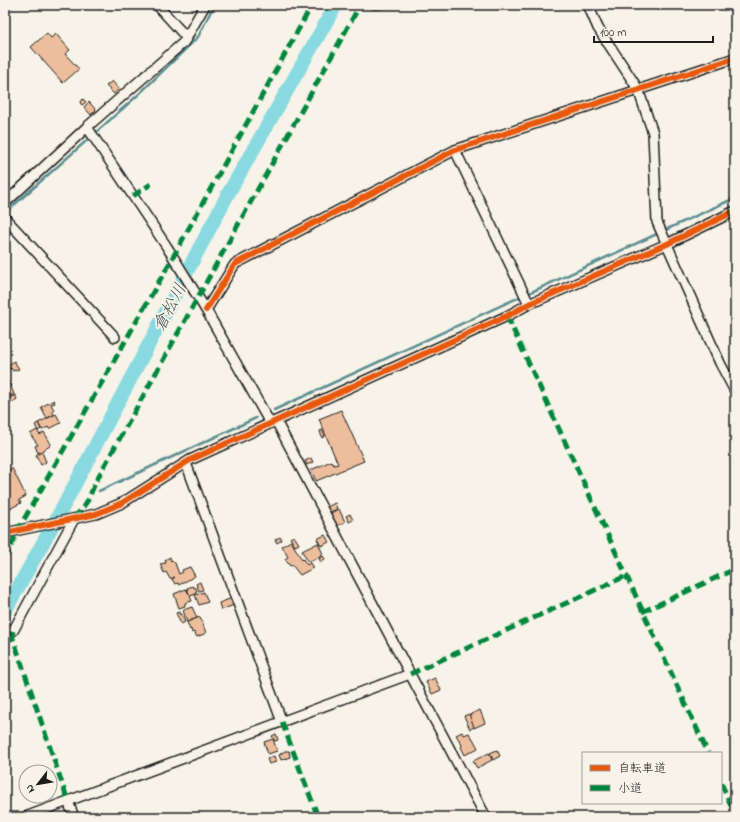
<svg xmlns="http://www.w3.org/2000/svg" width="740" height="822" font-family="'Indie Flower','Klee One',sans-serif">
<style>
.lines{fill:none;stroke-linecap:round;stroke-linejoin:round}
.stream{stroke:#5d8e92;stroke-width:2.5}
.river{stroke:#89dae0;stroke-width:14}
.building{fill:#edbe9d;stroke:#1c1c1c}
.minor-casing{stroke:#1c1c1c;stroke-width:12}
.minor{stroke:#f7f3e8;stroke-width:9}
.quiet{stroke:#00873e;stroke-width:5;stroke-dasharray:10 5;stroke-linecap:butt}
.cycleway-casing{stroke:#f7f3e8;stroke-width:8}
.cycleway{stroke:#e8590c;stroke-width:6}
.labels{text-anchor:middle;stroke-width:4;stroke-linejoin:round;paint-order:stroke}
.water-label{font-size:17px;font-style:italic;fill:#3d5557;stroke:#f7f3e8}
</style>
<rect width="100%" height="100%" fill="#f7f3e8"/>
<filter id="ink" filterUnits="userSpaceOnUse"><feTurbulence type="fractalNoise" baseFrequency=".025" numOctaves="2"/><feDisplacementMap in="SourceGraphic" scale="8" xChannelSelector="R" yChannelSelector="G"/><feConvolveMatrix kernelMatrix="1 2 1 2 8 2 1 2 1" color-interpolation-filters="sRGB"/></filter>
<g filter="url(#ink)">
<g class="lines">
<g class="stream">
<polyline points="368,5 374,9 404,5"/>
<polyline points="5,213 138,95 198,37 214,5"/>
<polyline points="663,231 735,198"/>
<polyline points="527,294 659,233"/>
<polyline points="274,410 522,296"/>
<polyline points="99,491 256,418"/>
</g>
<polyline class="river" points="5,611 63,507 228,194 336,5"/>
</g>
<g class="building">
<polygon points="47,33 51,38 56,34 70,50 65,54 79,69 63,83 31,47"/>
<polygon points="112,81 119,89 114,94 106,86"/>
<polygon points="83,99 86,102 82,105 80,103"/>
<polygon points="89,102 96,110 91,115 84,107"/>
<polygon points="14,361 19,369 13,371 11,368 9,369 7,366"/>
<polygon points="5,382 7,383 9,382 14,394 5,399"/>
<polygon points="15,395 17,399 12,403 9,398"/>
<polygon points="9,399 11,403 8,405 5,401"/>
<polygon points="54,400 55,403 51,404 54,410 52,411 54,415 47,418 41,407"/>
<polygon points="341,410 364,461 316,481 311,470 331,461 334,465 338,464 319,419"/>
<polygon points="56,414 61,423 49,429 48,427 42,430 38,423"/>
<polygon points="38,423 41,429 38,431 35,425"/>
<polygon points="37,430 40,435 44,432 51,444 50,446 38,453 35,446 38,445 30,434"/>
<polygon points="322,430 325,436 322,438 320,431"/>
<polygon points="42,452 46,462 41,465 36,455"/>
<polygon points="311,458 313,462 307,465 305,461"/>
<polygon points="12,468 26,496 19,500 21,503 5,511 5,493 8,492 5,486 5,471"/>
<polygon points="335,503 337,509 330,512 327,507"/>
<polygon points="339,509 345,522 337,526 335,523 334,524 329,514"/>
<polygon points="350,514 353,520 349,522 346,516"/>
<polygon points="325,535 329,542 321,546 317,539"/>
<polygon points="294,536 299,544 295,546 290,538"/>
<polygon points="280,537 282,540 277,543 275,540"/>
<polygon points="291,541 302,560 303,559 307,565 310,563 313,568 300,575 292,565 290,566 285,559 288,557 282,546"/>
<polygon points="318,543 323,554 321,555 322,556 309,562 308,562 302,551"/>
<polygon points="323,556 325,559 321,562 319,559"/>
<polygon points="170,557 171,561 172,560 175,563 179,574 183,572 182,570 190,567 195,576 179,585 178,583 175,584 172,579 175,577 170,579 166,572 164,573 160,564 166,563 165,560"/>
<polygon points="200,582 203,590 199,591 196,584"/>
<polygon points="193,586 194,588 195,587 197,591 195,592 196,594 190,596 192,601 185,603 185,606 179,608 174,594 186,589 189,594 187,588"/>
<polygon points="204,592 208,602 199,605 195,595"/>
<polygon points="232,598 234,605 221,610 219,603"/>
<polygon points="192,607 197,618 187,622 183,610"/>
<polygon points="179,612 180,615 182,614 185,622 181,624 176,613"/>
<polygon points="200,617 206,633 197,637 194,632 192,633 191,629 190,630 187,622"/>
<polygon points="435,678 441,690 432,694 426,682"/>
<polygon points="480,710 485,723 474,728 469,715"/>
<polygon points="469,714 474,727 470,729 464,716"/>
<polygon points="462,732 464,735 469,733 471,737 472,737 478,748 465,755 461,747 462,746 461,743 456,735"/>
<polygon points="276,734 278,740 275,741 272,736"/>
<polygon points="273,739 277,751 268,754 264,742"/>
<polygon points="497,750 500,756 493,760 490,753"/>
<polygon points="285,751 289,751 290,757 281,760 279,755"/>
<polygon points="489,753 492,760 477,768 473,761"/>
<polygon points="274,756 276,762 269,764 267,759"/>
<polygon points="249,812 250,817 239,817 239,816"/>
</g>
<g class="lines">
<g class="minor-casing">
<g id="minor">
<polyline points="157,5 187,38"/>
<polyline points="588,5 598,28 638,89 653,133 657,222 720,363 735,391"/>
<polyline points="87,127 167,247 206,310 270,423"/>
<polyline points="455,150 529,304"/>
<polyline points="5,203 87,127 184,42 205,5"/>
<polyline points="5,218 115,337"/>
<polyline points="206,310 235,264 455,150 735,58"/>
<polyline points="276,421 410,674 486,817"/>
<polyline points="186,463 282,722"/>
<polyline points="5,533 96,514 122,503 190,460 507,316 529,304 667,244 735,211"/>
<polyline points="13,631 74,519"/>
<polyline points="68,801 74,817"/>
<polyline points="25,817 410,674"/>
</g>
</g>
<use href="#minor" class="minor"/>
<g class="quiet">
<polyline points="133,196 151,184"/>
<polyline points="507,316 708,753"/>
<polyline points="74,519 88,500 96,481 360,5"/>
<polyline points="5,560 18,530 173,257 312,5"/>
<polyline points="642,612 735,569"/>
<polyline points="13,631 12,636 14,641 68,801"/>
<polyline points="5,647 12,633"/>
<polyline points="410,674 626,576"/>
<polyline points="282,722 318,817"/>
<polyline points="721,783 735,814"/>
</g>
<g class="cycleway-casing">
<g id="cycleway">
<polyline points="206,310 235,264 455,150 735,58"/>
<polyline points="5,533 96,514 122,503 190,460 507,316 529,304 667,244 735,211"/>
</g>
</g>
<use href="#cycleway" class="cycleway"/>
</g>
</g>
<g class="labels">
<g class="water-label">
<text transform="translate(169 307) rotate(-62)" y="6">倉松川</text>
</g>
</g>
<rect width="740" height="822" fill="none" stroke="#f7f3e8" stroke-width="20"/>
<rect x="10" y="10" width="720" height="802" fill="none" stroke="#1c1c1c" stroke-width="1.5" filter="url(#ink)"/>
<rect x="582" y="752" width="140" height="52" fill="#f7f3e8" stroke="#9f9d96"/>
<rect x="590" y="765" width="20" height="6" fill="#e8590c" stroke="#9f9d96"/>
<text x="618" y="772" font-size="12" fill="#1c1c1c">自転車道</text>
<rect x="590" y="785" width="20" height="6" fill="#00873e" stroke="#9f9d96"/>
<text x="618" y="792" font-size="12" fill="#1c1c1c">小道</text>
<g transform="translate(38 784) rotate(239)"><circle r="19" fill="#f7f3e8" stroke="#9f9d96"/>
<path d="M0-3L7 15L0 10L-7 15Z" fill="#1c1c1c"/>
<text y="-6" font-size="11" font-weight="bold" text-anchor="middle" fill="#1c1c1c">N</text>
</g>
<path d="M594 36v6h119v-6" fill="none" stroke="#1c1c1c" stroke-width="2"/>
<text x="600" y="36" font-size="12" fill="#1c1c1c" stroke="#f7f3e8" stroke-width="3" paint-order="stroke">100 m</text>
</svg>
